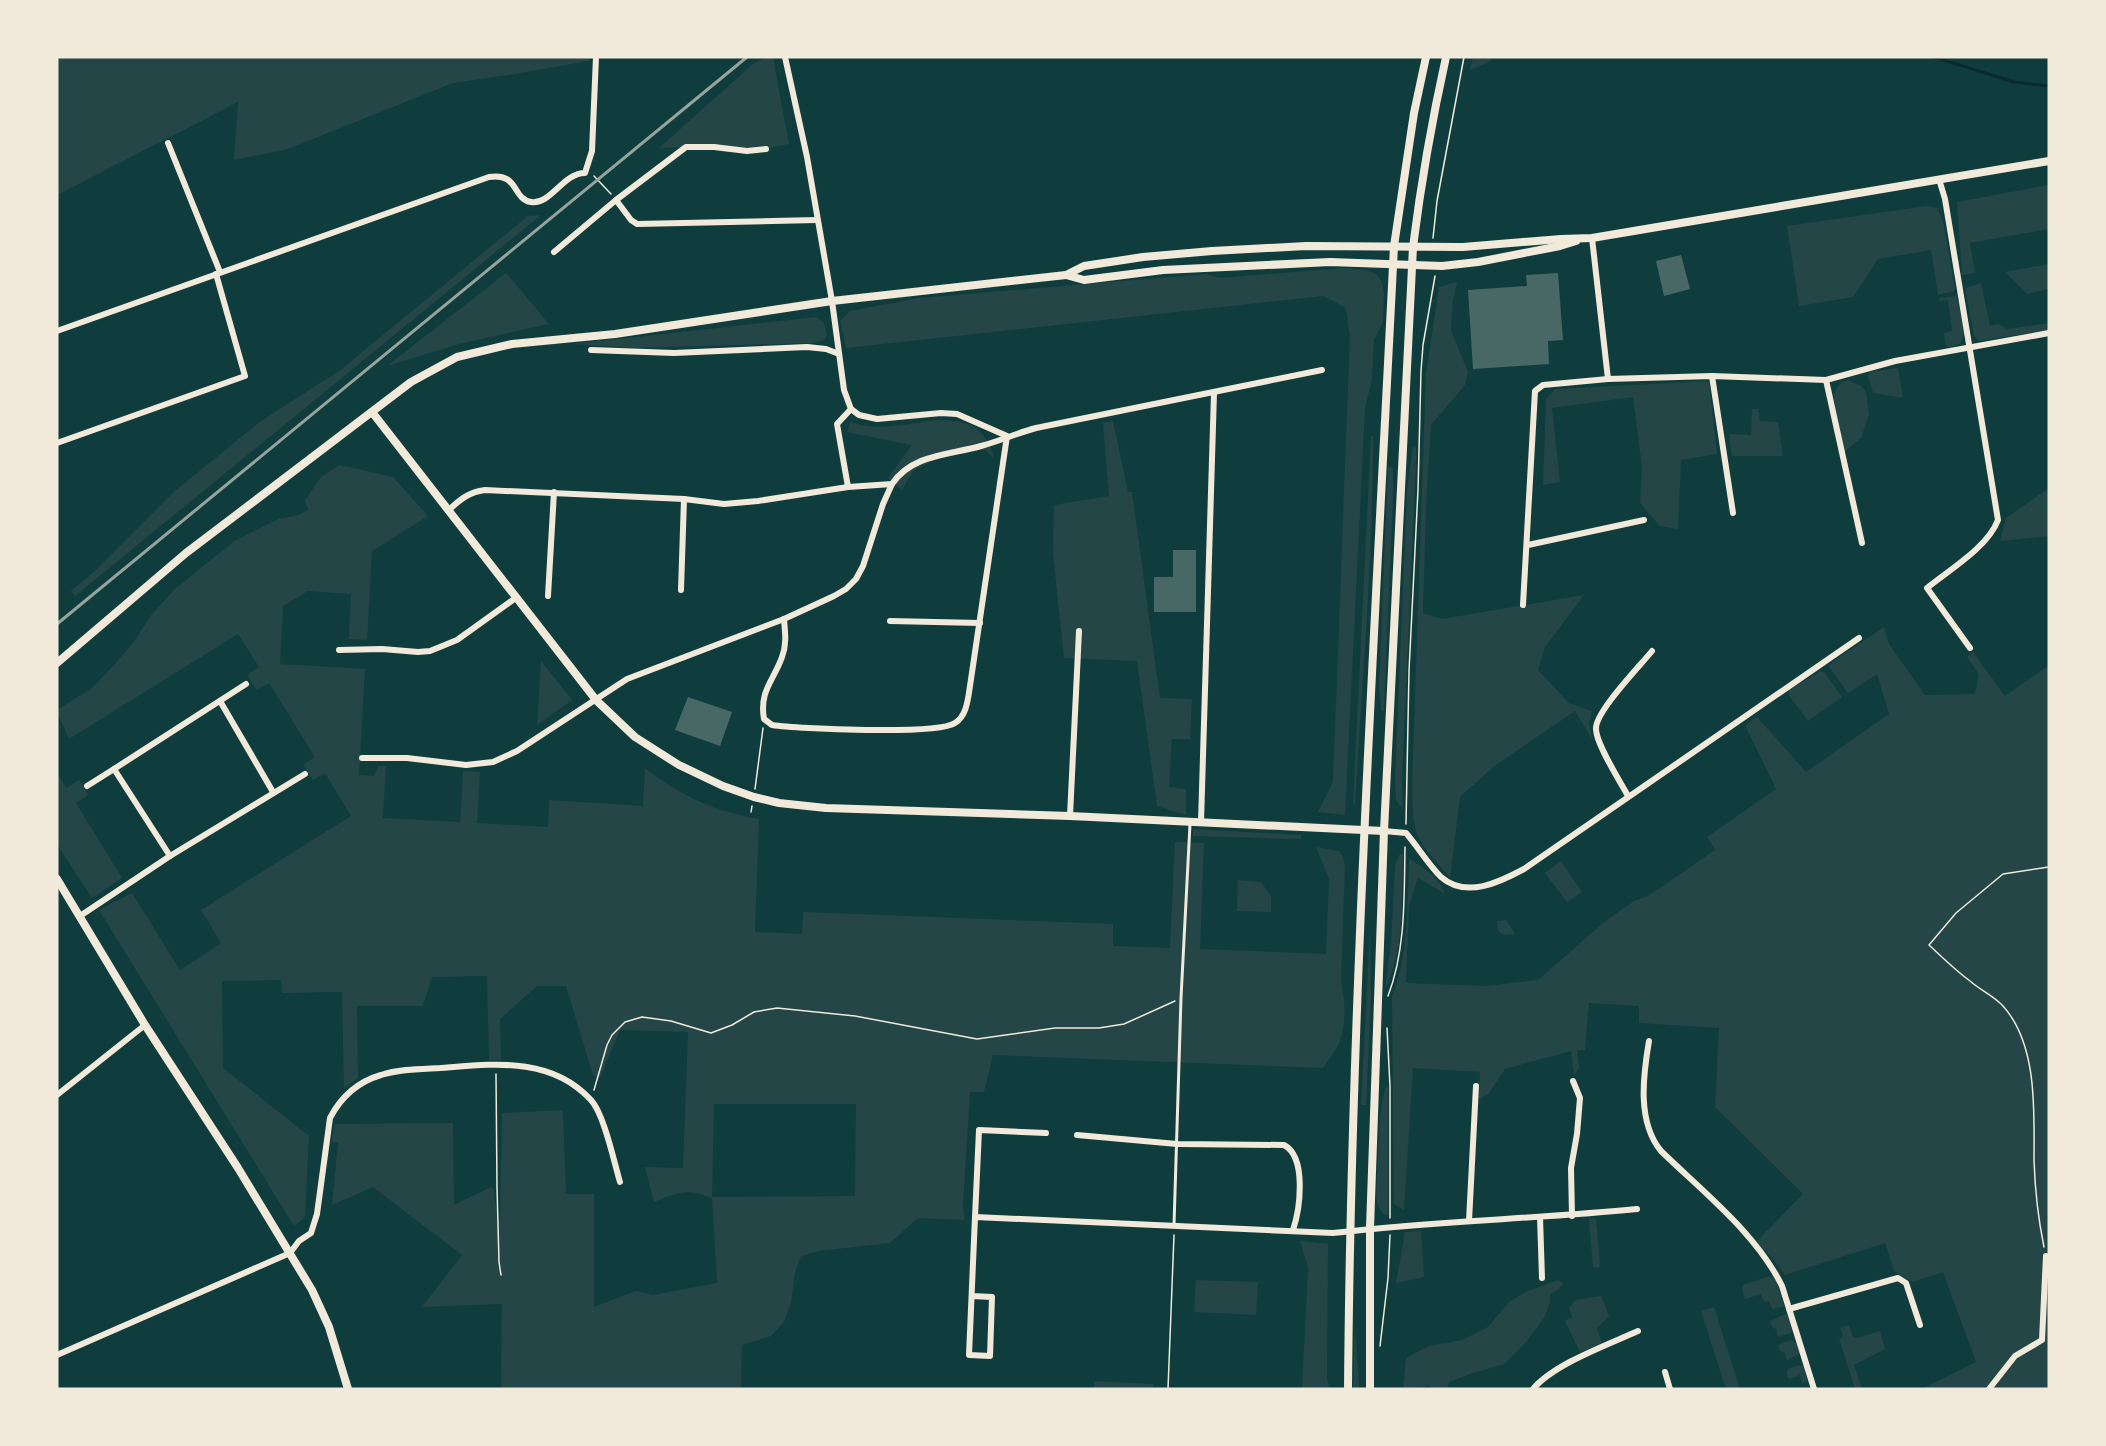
<svg xmlns="http://www.w3.org/2000/svg" width="2106" height="1446" font-family="Rubik,sans-serif">
<style>
.green{fill:#244646;fill-rule:evenodd}
.lines{fill:none;stroke-linecap:round;stroke-linejoin:round}
.stream{stroke:#0a2a2b;stroke-width:3}
.building{fill:#486865}
.path{stroke:#f1e9da;stroke-width:1.5}
.service{stroke:#f1e9da;stroke-width:3}
.minor{stroke:#f1e9da;stroke-width:6}
.tertiary{stroke:#f1e9da;stroke-width:8}
.secondary{stroke:#f1e9da;stroke-width:8}
.rail{stroke:#97a49c;stroke-width:3}
</style>
<rect width="100%" height="100%" fill="#0f3d3e"/>
<g class="green">
<polygon points="57,57 591,57 588,61 515,74 453,83 288,149 234,160 238,102 57,195"/>
<polygon points="767,57 773,57 789,144 748,152 693,147 659,148 753,64"/>
<polygon points="1473,57 1493,57 1489,62 1470,70"/>
<polygon points="2049,185 2049,229 1970,243 1975,273 1962,275 1957,202"/>
<polygon points="1927,206 1937,208 1943,221 1955,289 1954,291 1938,295 1931,250 1878,259 1853,297 1799,306 1787,226"/>
<polygon points="541,215 75,596 71,591 95,571 176,490 261,421 339,371 528,216"/>
<polygon points="2049,264 2049,289 2027,294 2005,272"/>
<polygon points="1343,268 1367,270 1377,275 1382,282 1384,293 1383,322 1374,340 1372,379 1365,408 1345,815 1318,812 1333,782 1350,336 1346,308 1323,296 846,348 840,321 850,311 919,298 1206,274 1221,278"/>
<polygon points="506,273 549,324 459,344 387,366"/>
<path d="M1457 282 1453 300 1451 330 1468 372 1465 385 1431 425 1426 506 1423 613 1442 619 1584 595 1545 647 1538 670 1569 703 1592 711 1589 724 1592 739 1575 711 1493 767 1460 797 1450 878C1440 865 1425 852 1418 836 1411 821 1413 801 1412 784L1426 373 1439 287Z"/>
<polygon points="1981,283 1990,326 1998,324 2007,329 2049,323 2049,330 1979,341 1974,336 1965,288"/>
<path d="M1957 296C1959 306 1967 332 1962 340 1960 345 1954 346 1949 347L1945 344 1944 333 1952 331 1948 300 1940 301 1939 298Z"/>
<polygon points="817,317 824,323 827,335 824,340 813,343 633,348 573,344"/>
<polygon points="1898,368 1903,398 1873,393 1868,375 1870,372"/>
<path d="M1848 380 1861 386 1866 392 1869 415 1861 438 1844 452 1834 397C1835 387 1839 383 1848 380Z"/>
<polygon points="1709,381 1717,454 1681,460 1678,529 1660,526 1640,503 1642,467 1633,397 1552,408 1560,482 1543,485 1546,399 1555,389"/>
<polygon points="1752,409 1758,409 1760,421 1778,422 1783,456 1732,456 1729,434 1751,435"/>
<path d="M934 420C967 420 986 425 994 459 991 455 988 451 984 450 971 446 926 462 915 470 910 474 906 483 902 490L888 478 912 445 847 432 850 422C877 432 907 424 934 420Z"/>
<polygon points="1113,421 1128,492 1132,492 1160,698 1192,699 1190,739 1172,739 1169,787 1186,789 1186,815 1157,806 1137,661 1064,658 1053,554 1054,505 1109,496 1103,423"/>
<path d="M1371 436H1373C1373 560 1362 682 1355 805L1353 804Z"/>
<polygon points="1413,446 1416,447 1416,461 1402,779 1403,810 1396,800 1395,779 1407,490"/>
<path d="M340 465 393 477 428 516 372 551 367 640 349 639 351 594 308 591 283 606 280 664 365 669 359 775 374 776 378 766H386L383 818 460 822 463 771 480 772 477 823 548 827 549 800 643 806 645 768C681 796 714 811 759 819L755 932 802 934 803 912 1113 924V946L1170 948 1175 842 1204 843 1200 949 1326 954 1329 879 1316 847 1339 851 1343 857 1345 865 1341 980C1345 1000 1347 1024 1339 1043 1335 1052 1328 1060 1323 1068L993 1055 984 1092H970L963 1205 965 1220 918 1218 890 1243 818 1251 801 1256 795 1272 791 1303 784 1322 771 1336 742 1345 741 1389H501L502 1304 422 1307 462 1255 373 1187 332 1205 338 1143 331 1141 335 1124 453 1123 454 1205 491 1187 494 1189V1198L500 1222 502 1113 563 1110 566 1194H594V1307L636 1291 653 1295 717 1283 712 1198C687 1188 678 1192 654 1202L645 1167 683 1168 688 1032 620 1030 600 1078 593 1075 566 986H537L500 1019 501 1060H489L487 976 432 977 423 1006H357L358 1078 344 1088 342 992 282 993 281 980 222 981 223 1068 309 1136 305 1217 294 1226 99 910 132 893 180 970 221 943 201 910 351 816 325 773 313 780 303 765 315 757 269 683 257 690 247 675 259 667 238 634 69 739 57 712V710L92 688 114 665 135 640 152 614 175 589 233 542 279 519 299 515 308 510 305 500 321 477ZM714 1104H856L855 1196 712 1197Z"/>
<polygon points="1388,467 1393,468 1393,494 1384,711 1381,710 1379,687"/>
<polygon points="2049,488 2049,536 2000,541 2006,518"/>
<path d="M1884 627 1889 644 1925 695 1975 694 1979 674 1967 657 1973 652 2005 696 2049 665V1389H1922L1976 1362 1943 1272 1913 1282 1894 1271 1885 1243 1785 1275 1771 1257 1756 1242 1803 1194 1715 1107 1719 1028 1639 1023V1006L1589 1003 1585 1050H1577L1579 1068 1574 1075 1571 1051 1505 1069 1489 1093 1481 1099 1479 1098 1480 1072 1413 1068 1404 1210 1394 1204 1392 997C1409 954 1407 905 1409 859 1421 865 1441 879 1444 893L1418 878 1409 905 1406 983 1486 986 1538 980 1603 923 1634 901 1648 896 1715 850 1707 837 1776 789 1745 725 1757 717 1806 772 1889 714 1877 674 1848 693 1829 667 1831 663Z"/>
<polygon points="541,661 572,700 537,725"/>
<polygon points="1820,671 1824,672 1842,697 1808,721 1789,695 1789,690"/>
<polygon points="57,773 66,788 79,780 88,795 76,803 122,878 92,898 57,844"/>
<polygon points="1193,829 1301,835 1301,839 1193,836"/>
<path d="M1400 854H1403V866C1401 906 1404 952 1385 989L1391 943 1395 865Z"/>
<polygon points="1561,861 1582,892 1567,902 1545,873"/>
<polygon points="1238,880 1261,882 1271,896 1271,912 1237,911"/>
<path d="M1506 920 1515 934C1502 936 1497 935 1497 921Z"/>
<polygon points="1370,930 1371,994 1366,1105 1361,1105"/>
<polygon points="1388,1087 1388,1215 1385,1215 1380,1210 1376,1198 1380,1115 1385,1088"/>
<polygon points="1592,1218 1596,1219 1600,1266 1598,1268 1593,1267 1589,1219"/>
<polygon points="1421,1231 1424,1277 1396,1283 1405,1232"/>
<polygon points="1300,1241 1328,1244 1327,1376 1329,1389 1302,1389 1308,1268"/>
<polygon points="1770,1276 1775,1279 1784,1306 1772,1309 1769,1301 1764,1302 1761,1294 1745,1299 1742,1289 1743,1285"/>
<polygon points="1196,1280 1258,1282 1256,1315 1194,1312"/>
<polygon points="1558,1280 1564,1284 1550,1295 1550,1302 1544,1318 1526,1342 1504,1364 1470,1374 1449,1382 1447,1389 1431,1389 1430,1386 1403,1389 1406,1358 1429,1346 1462,1340 1488,1327 1509,1302 1528,1291"/>
<polygon points="1601,1296 1609,1316 1597,1328 1602,1343 1580,1352 1565,1321 1572,1317 1569,1308 1576,1300"/>
<polygon points="1714,1307 1740,1389 1726,1389 1701,1311"/>
<polygon points="1785,1314 1788,1316 1792,1330 1791,1333 1778,1337 1776,1329 1772,1327 1770,1321"/>
<polygon points="1849,1325 1853,1337 1857,1338 1880,1331 1885,1349 1854,1365 1862,1389 1855,1389 1839,1338 1843,1336 1840,1328"/>
<polygon points="1355,1326 1359,1385 1359,1389 1353,1389"/>
<polygon points="1792,1340 1796,1343 1800,1354 1787,1360 1785,1353 1780,1351 1778,1346 1780,1344"/>
<polygon points="1801,1365 1804,1366 1807,1381 1802,1383 1800,1375 1790,1379 1787,1377 1787,1369"/>
<polygon points="1094,1381 1154,1384 1153,1389 1094,1389"/>
</g>
<g class="lines">
<polyline class="stream" points="1934,57 2014,82 2049,86"/>
</g>
<g class="building">
<polygon points="1681,255 1690,289 1664,296 1656,261"/>
<polygon points="1558,273 1563,340 1548,341 1549,364 1473,369 1468,290 1527,286 1526,275"/>
<polygon points="1173,550 1196,550 1196,612 1154,612 1154,577 1173,577"/>
<polygon points="688,697 732,712 720,746 675,730"/>
</g>
<g class="lines">
<g class="path">
<polyline points="594,176 611,194"/>
<polyline points="1433,238 1437,201 1464,57"/>
<polyline points="755,789 763,728"/>
<polyline points="751,812 752,806"/>
<polyline points="1406,824 1409,671 1418,490 1421,371 1423,345 1435,276"/>
<path d="M1388 996C1406 949 1404 897 1405 847"/>
<polyline points="1387,1028 1390,1086 1390,1218"/>
<polyline points="496,1074 497,1187 499,1262 501,1275"/>
<polyline points="594,1090 607,1045 612,1035 625,1022 642,1017 671,1021 711,1033 732,1025 754,1012 777,1008 855,1016 977,1039 1055,1028 1099,1028 1124,1024 1175,1001"/>
<path d="M2044 1247C2038 1218 2035 1190 2034 1160 2034 1112 2038 1045 2003 1006 1994 996 1980 990 1970 981 1955 970 1942 957 1929 945L1956 913 2003 874 2049 867"/>
<polyline points="1380,1346 1388,1278 1390,1235"/>
<polyline points="1168,1389 1174,1235"/>
</g>
<polyline class="service" points="1174,1225 1181,998 1190,824"/>
<g class="minor">
<polyline points="168,143 220,272"/>
<path d="M1939 179 1945 199 1998 520C1988 547 1949 570 1927 588L1970 648"/>
<polyline points="616,200 631,220 637,224 817,220"/>
<polyline points="1592,238 1608,379 1712,376 1826,380 1895,361 2049,333"/>
<polyline points="554,252 616,200 686,147 714,147 747,151 766,149"/>
<path d="M57 331 489 177C519 172 512 199 531 202 551 205 563 173 585 173L592 151 596 57"/>
<polyline points="591,350 674,353 807,347 826,349 839,354"/>
<polyline points="1712,376 1733,513"/>
<polyline points="1826,380 1862,543"/>
<polyline points="57,443 245,376 216,274"/>
<polyline points="848,487 837,424 851,409"/>
<path d="M448 511C459 500 469 492 485 490L684 499 724 504 758 501 848 487 892 484C912 454 950 455 981 446 1000 441 1017 433 1036 428L1322 370"/>
<polyline points="1528,545 1644,520"/>
<polyline points="681,590 684,499"/>
<polyline points="548,596 554,492"/>
<polyline points="1523,605 1535,391 1543,385 1608,379"/>
<path d="M784 619C785 632 787 644 782 657 774 680 759 691 764 719L772 725C798 729 937 735 955 723 967 716 968 698 970 686L1007 436 957 414 941 413 877 419 859 415 851 409 844 390 832 301 807 157 785 57"/>
<polyline points="890,621 980,623"/>
<polyline points="339,650 382,649 418,652 430,651 457,640 517,597"/>
<polyline points="220,701 273,792"/>
<polyline points="362,758 407,758 466,765 493,762 517,751 627,679 784,619 834,596 846,589 856,579 863,566 883,504 892,484"/>
<polyline points="87,786 114,769"/>
<path d="M1628 796C1620 781 1596 744 1596 729 1595 712 1640 666 1652 651"/>
<polyline points="1070,816 1079,631"/>
<polyline points="1201,822 1214,393"/>
<path d="M1384 831 1406 833C1418 847 1428 864 1441 877 1466 899 1500 882 1524 869L1859 638"/>
<polyline points="170,856 114,769 246,684"/>
<polyline points="80,916 170,856 305,774"/>
<path d="M1649 1041C1643 1076 1637 1122 1661 1151 1703 1192 1756 1233 1782 1286L1814 1389"/>
<polyline points="57,1095 145,1025"/>
<path d="M1077 1135 1177 1144 1284 1145C1307 1157 1300 1209 1293 1230"/>
<polyline points="1572,1216 1571,1168 1577,1134 1580,1098 1573,1081"/>
<polyline points="975,1217 979,1130 1046,1133"/>
<polyline points="1540,1217 1542,1278"/>
<polyline points="1469,1221 1476,1086"/>
<path d="M972 1296 992 1297 990 1356 969 1355 975 1217 1333 1233C1434 1221 1536 1219 1637 1209"/>
<polyline points="1789,1309 1898,1278 1906,1283 1920,1325"/>
<path d="M57 1355 290 1253 299 1241 311 1233 317 1214 330 1118C341 1097 357 1082 381 1075 399 1069 421 1069 440 1068 493 1064 551 1056 591 1100 604 1114 614 1162 620 1182"/>
<polyline points="1665,1372 1670,1389"/>
<path d="M1533 1389C1554 1364 1607 1345 1638 1331"/>
<polyline points="1989,1389 2015,1356 2042,1340 2046,1256"/>
</g>
<g class="tertiary">
<polyline points="372,412 596,700 635,737 679,765 723,786 754,797 779,803 826,808 1070,816 1384,831"/>
<polyline points="57,879 145,1025 238,1168 312,1290 329,1327 348,1389"/>
</g>
<g class="secondary">
<polyline points="1066,275 1084,280 1163,270 1330,262 1442,266 1478,262 1560,246 1576,241"/>
<polyline points="57,663 186,553 269,490 411,382 457,357 512,344 615,334 832,301 1066,275 1084,266 1143,257 1212,251 1306,246 1463,247 1561,239 1592,238 2049,161"/>
<path d="M1348 1389C1351 1008 1375 626 1394 246L1414 113 1426 57"/>
<path d="M1370 1389V1228L1384 831 1413 247C1421 183 1432 120 1446 57"/>
</g>
<polyline class="rail" points="57,624 747,57"/>
</g>
<rect width="2106" height="1446" fill="none" stroke="#f1e9da" stroke-width="117"/>
</svg>
